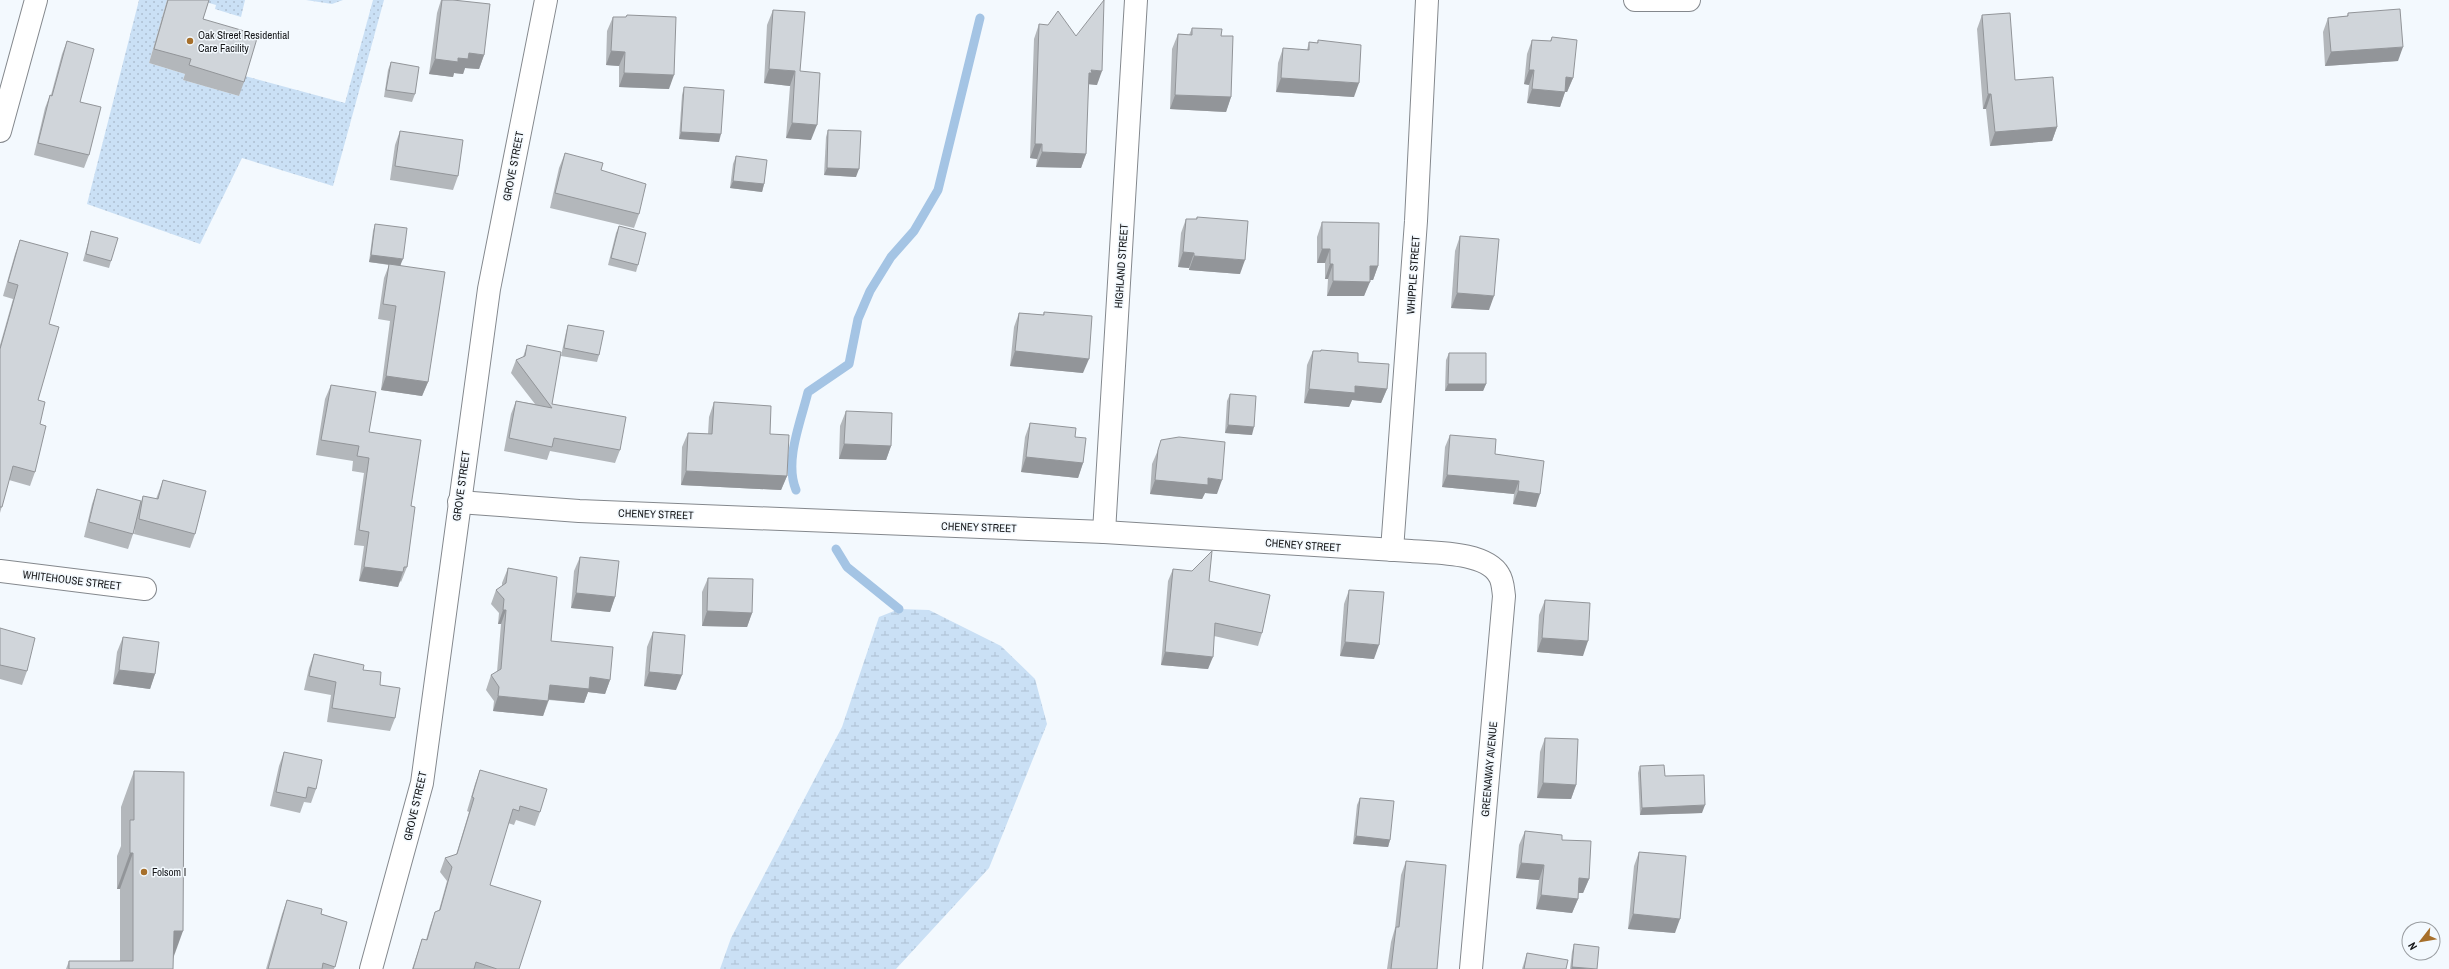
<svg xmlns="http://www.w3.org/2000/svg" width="2449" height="969" font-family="'Archivo Narrow',sans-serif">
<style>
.grass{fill:url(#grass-dots)}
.wetland{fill:url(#wetland-marsh)}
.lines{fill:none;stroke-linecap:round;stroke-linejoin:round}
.stream{stroke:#a4c4e4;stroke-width:9}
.street-casing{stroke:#84888d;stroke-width:24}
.secondary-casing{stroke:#84888d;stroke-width:24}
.street{stroke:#fff;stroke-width:22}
.secondary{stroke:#fff;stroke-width:22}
.wall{fill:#b3b7bb}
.shaded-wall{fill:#929599}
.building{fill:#d0d5da;stroke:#929599}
.poi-dot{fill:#a66f2b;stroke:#f3f9fe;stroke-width:1.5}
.labels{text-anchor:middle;stroke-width:3;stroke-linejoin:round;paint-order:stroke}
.poi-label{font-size:11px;fill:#151618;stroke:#f3f9fe;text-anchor:start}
.street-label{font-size:11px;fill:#151618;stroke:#f3f9fe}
</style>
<defs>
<pattern id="grass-dots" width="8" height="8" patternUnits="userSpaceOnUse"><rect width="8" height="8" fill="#cae0f5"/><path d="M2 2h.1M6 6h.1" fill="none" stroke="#adbfd1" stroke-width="1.8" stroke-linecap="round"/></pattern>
<pattern id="wetland-marsh" width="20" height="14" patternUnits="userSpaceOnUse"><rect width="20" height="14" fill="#cae0f5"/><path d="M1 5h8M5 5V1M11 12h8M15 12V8" fill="none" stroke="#adbfd1"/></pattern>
</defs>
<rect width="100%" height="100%" fill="#f3f9fe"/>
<g class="grass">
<polygon points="139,0 167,0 149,63 185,74 183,80 239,96 245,76 345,103 373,0 384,0 333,186 242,158 200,244 87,204"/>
<polygon points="199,0 245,0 241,17 215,9 216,5"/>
<polygon points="306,0 343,0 332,4"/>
</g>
<polygon class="wetland" points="899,609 929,610 1001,646 1035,679 1047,724 989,868 896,969 720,969 731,938 842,727 879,617"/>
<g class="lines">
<g class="stream">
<path d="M796 490C784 461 801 421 808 392L849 364 858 319 870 291 891 257 914 231 938 190 980 18"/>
<polyline points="836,549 847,567 899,609"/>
</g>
<g class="street-casing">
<g id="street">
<polyline points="0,131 36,0"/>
<path d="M459 502 579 511 1104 532 1411 551C1436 553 1486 552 1499 575 1503 581 1503 589 1504 596L1471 969"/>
<polyline points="1104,532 1136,0"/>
<polyline points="1392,550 1416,221 1427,0"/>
<polyline points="0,571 145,589"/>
<polyline points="371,969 422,783 489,289 546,0"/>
</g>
</g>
<g class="secondary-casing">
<polyline id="secondary" points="1635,0 1689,0"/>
</g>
<use href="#street" class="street"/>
<use href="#secondary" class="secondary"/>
</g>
<g class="wall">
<polygon points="167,0 209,0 203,19 244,82 239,96 183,80 185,74 149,63"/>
<polygon points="441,0 453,0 484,55 479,69 465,68 463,74 454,73 453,77 429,74 437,13"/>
<polygon points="773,10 800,71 811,140 786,138 790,86 764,83 767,25"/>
<polygon points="2348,13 2398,61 2325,66 2323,32 2328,18 2347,16"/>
<polygon points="627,15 669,89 619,87 619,66 606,65 607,31 613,17 626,17"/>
<polygon points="1982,15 2015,80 2057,127 2052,141 1990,146 1986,109 1983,109 1977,29"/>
<polygon points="1039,24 1097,85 1088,84 1086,154 1081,168 1036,167 1037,159 1030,158 1034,39"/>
<polygon points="1192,28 1221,36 1231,97 1226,112 1170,109 1172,49 1178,34 1189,35"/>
<polygon points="1552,37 1573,78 1567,92 1565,92 1560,107 1527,103 1529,85 1524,84 1527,54 1532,40 1550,41"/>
<polygon points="1318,40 1354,97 1276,92 1278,63 1283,48 1307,50 1309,42 1317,43"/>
<polygon points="67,41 80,102 89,155 84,168 34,155 45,108 50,95 51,95 62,54"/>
<polygon points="391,62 415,94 412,102 384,97 388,70"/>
<polygon points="684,87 719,142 679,139 682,95"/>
<polygon points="828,130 856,177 824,175 826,137"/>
<polygon points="400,131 458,176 453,190 390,180 395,145"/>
<polygon points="565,153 601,170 639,214 634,228 550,208 559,168"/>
<polygon points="736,156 764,184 762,192 730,188 733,164"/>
<polygon points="1197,217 1240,274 1189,270 1189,268 1178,267 1181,233 1186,219 1196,219"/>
<polygon points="1322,222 1378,266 1373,280 1370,280 1364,296 1327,296 1328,279 1325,279 1325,263 1317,263 1317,237"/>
<polygon points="375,224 401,265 428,382 422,396 381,390 390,321 378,319 384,278 389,265 369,262 373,231"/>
<polygon points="619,226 638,265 636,272 608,265 616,233"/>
<polygon points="91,231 111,261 109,268 83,261 89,239"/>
<polygon points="1460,236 1489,310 1451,308 1455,251"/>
<polygon points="20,240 49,324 38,400 40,424 35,472 30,486 9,480 0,513 0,345 13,299 3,296 15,254"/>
<polygon points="1044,312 1083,373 1010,366 1014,327 1019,313 1043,315"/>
<polygon points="568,325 599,355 597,362 561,356 566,332"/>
<polygon points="527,345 552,404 620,450 615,463 550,451 547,460 504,451 511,414 516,401 535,404 511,373 516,360 523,357"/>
<polygon points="1321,350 1358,362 1387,389 1381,403 1352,400 1349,407 1304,403 1307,365 1313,351 1320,351"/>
<polygon points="1449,353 1486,384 1483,391 1445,391 1446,360"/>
<polygon points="331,385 369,432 411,506 407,567 401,582 400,581 398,587 359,581 364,546 354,545 364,473 352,471 353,461 316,455 325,399"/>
<polygon points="1230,394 1252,435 1225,433 1227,401"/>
<polygon points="714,402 770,434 787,476 781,490 681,485 682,447 688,433 708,434 709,417"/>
<polygon points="846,411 891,446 886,460 839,459 840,426"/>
<polygon points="1030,423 1075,437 1083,463 1078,478 1021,472 1025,437"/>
<polygon points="1450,435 1495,454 1544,461 1536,507 1513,504 1514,494 1442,487 1445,447"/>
<polygon points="1158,450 1217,494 1205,493 1202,499 1150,494 1152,464"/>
<polygon points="163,480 195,534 190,548 134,534 135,527 133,534 128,549 84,537 92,504 97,489 141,502 143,496 156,499"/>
<polygon points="580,557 615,597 610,612 571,608 574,571"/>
<polygon points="508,568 551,641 610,680 605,694 588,692 584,703 549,700 543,716 493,711 494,701 486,690 491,675 497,672 501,624 498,624 499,613 491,604 496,590 502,586 502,583"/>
<polygon points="1173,569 1209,581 1262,633 1258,646 1214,636 1208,669 1161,665 1168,581"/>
<polygon points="708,578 752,613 747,627 702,626 702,592"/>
<polygon points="1349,590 1374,659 1340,656 1344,604"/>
<polygon points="1545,600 1583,656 1537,652 1539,615"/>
<polygon points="0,628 27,671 22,685 0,679"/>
<polygon points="653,632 676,690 644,686 647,647"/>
<polygon points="123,637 155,674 150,689 113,684 117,652"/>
<polygon points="314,654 363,670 380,685 395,718 390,731 327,722 331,695 304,690 309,668"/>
<polygon points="1545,738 1576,785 1571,799 1537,798 1540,752"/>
<polygon points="284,752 316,789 311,803 304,802 300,813 270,806 279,766"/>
<polygon points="1640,766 1665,776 1702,813 1640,815 1638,773"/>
<polygon points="480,770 540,812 535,826 516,820 514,825 508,823 490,885 519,969 412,969 422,939 426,940 430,926 435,912 439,910 447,881 440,872 445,858 456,855 469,812 467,811 475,784"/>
<polygon points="134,771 173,958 173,969 66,969 69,961 120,961 120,889 117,889 117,856 121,846 121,807"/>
<polygon points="1360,798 1390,840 1388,847 1353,844 1357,805"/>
<polygon points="1525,831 1562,840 1589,879 1583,893 1578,893 1578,899 1572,913 1536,909 1539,880 1516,878 1519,845"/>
<polygon points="1639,852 1675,933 1628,929 1634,866"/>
<polygon points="1406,861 1437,969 1387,969 1391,942 1395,928 1401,875"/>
<polygon points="287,900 321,914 347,922 334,969 266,969 282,914"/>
<polygon points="1574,944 1597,969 1570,969 1572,952"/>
<polygon points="1527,953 1566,969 1522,969"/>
</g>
<g class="shaded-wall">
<polygon points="2403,47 2398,61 2325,66 2331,52"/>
<polygon points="611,51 625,52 619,66 606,65"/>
<polygon points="469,53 484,55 479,69 465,68 463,74 454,73 453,77 429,74 435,59 458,58"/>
<polygon points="769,69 795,71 790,86 764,83"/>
<polygon points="1091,70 1102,71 1097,85 1087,84 1089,73"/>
<polygon points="1529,70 1534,70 1529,85 1524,84"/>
<polygon points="624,73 674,75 669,89 619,87"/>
<polygon points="1566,77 1573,78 1567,92 1561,92"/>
<polygon points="1281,78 1359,83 1354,97 1276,92"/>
<polygon points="1532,89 1565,92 1560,107 1527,103"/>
<polygon points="1988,94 1991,94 1986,109 1983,109"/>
<polygon points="1175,95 1231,97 1226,112 1170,109"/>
<polygon points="792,123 817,125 811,140 786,138"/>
<polygon points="2057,127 2052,141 1990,146 1995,132"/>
<polygon points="681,132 721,134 719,142 679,139"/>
<polygon points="1035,144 1042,144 1037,159 1030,158"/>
<polygon points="1042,152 1086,154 1081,168 1036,167"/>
<polygon points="827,168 859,169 856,177 824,175"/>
<polygon points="733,181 764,184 762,192 730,188"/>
<polygon points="1322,249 1330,249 1325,263 1317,263"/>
<polygon points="1183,252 1194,253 1189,268 1178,267"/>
<polygon points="371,255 403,259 400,266 369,262"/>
<polygon points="1194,256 1245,260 1240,274 1189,270"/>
<polygon points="1330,264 1333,264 1328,279 1325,279"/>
<polygon points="1370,266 1378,266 1373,280 1364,280"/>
<polygon points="1333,281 1370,282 1364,296 1327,296"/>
<polygon points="1457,293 1494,296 1489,310 1451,308"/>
<polygon points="1015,351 1089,359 1083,373 1010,366"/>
<polygon points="386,376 428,382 422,396 381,390"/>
<polygon points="1448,384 1486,384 1483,391 1445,391"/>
<polygon points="1355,386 1387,389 1381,403 1352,400 1349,407 1304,403 1309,389"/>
<polygon points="1228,425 1254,427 1252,435 1225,433"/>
<polygon points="844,444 891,446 886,460 839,459"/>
<polygon points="1026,457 1083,463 1078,478 1021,472"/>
<polygon points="686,471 787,476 781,490 681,485"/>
<polygon points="1447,475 1519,481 1514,494 1442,487"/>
<polygon points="1208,478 1222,480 1217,494 1205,493 1202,499 1150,494 1155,480"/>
<polygon points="1518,491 1540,494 1536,507 1513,504"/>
<polygon points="364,567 403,572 398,587 359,581"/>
<polygon points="576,593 615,597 610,612 571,608"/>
<polygon points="503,610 506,610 501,624 498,624"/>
<polygon points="707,611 752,613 747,627 702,626"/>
<polygon points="1542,638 1588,641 1583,656 1537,652"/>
<polygon points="1345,642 1379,645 1374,659 1340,656"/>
<polygon points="1165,652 1213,657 1208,669 1161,665"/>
<polygon points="119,670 155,674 150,689 113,684"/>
<polygon points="649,672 682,675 676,690 644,686"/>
<polygon points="590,677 610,680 605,694 588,692 584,703 545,699 550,685"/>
<polygon points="498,696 548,701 543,716 493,711"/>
<polygon points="1543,783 1576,785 1571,799 1537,798"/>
<polygon points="1705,805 1702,813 1640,815 1642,808"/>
<polygon points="1356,836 1390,840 1388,847 1353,844"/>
<polygon points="130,853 133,853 120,889 117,889"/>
<polygon points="1521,863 1544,865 1539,880 1516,878"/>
<polygon points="1579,878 1589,879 1583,893 1574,893"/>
<polygon points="1541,895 1578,899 1572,913 1536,909"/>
<polygon points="1633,914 1680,919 1675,933 1628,929"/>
<polygon points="174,931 183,931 170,967"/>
<polygon points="1572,967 1594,969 1571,969"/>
</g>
<g class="building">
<polygon points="168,0 209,0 203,19 258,35 244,82 189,65 191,59 154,49"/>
<polygon points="442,0 453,0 490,4 484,55 469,53 468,59 458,58 458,62 435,59"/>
<polygon points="1104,0 1102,71 1091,70 1092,73 1089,73 1086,154 1042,152 1042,144 1035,144 1039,24 1048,25 1058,11 1076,36"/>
<polygon points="2400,9 2403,47 2331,52 2328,18 2348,16 2348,13"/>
<polygon points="773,10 805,12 800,71 820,73 817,125 792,123 795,71 769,69"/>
<polygon points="2010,13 2015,80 2053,77 2057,127 1995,132 1991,94 1988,94 1982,15"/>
<polygon points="627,15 676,17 674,75 624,73 625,52 611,51 613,17 626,17"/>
<polygon points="1192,28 1222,29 1221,36 1233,36 1231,97 1175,95 1178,34 1192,35"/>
<polygon points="1552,37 1577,40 1573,78 1566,77 1565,92 1532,89 1534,70 1529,70 1532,40 1551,41"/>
<polygon points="1318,40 1361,45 1359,83 1281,78 1283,48 1309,50 1309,42 1318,43"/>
<polygon points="67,41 94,49 80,102 101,107 89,155 38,143 50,95 52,96"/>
<polygon points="391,62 419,67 415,94 386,90"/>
<polygon points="684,87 724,90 721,134 681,132"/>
<polygon points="828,130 861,131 859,169 827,168"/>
<polygon points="400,131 463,140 458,176 395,166"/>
<polygon points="565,153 603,163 601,170 646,184 639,214 555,193"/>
<polygon points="736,156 767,160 764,184 733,181"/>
<polygon points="1197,217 1248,221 1245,260 1194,256 1194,253 1183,252 1186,219 1197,219"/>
<polygon points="1322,222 1379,223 1378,266 1370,266 1370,282 1333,281 1333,264 1330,264 1330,249 1322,249"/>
<polygon points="375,224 407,228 403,259 371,255"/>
<polygon points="619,226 646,233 638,265 611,258"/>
<polygon points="91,231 118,238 111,261 86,254"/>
<polygon points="1460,236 1499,239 1494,296 1457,293"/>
<polygon points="20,240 68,253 49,324 59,327 38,400 45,402 40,424 46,426 35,472 13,466 2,507 0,507 0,349 18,285 8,282"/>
<polygon points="389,264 445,272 428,382 386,376 396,306 383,304"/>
<polygon points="1044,312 1092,316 1089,359 1015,351 1019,313 1044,315"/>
<polygon points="568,325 604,331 599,355 564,348"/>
<polygon points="527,345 561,352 552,404 626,417 620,450 554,438 552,447 509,438 516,401 552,408 516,360 525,356"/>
<polygon points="1321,350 1358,353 1358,362 1389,364 1387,389 1355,386 1355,393 1309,389 1313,351 1321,351"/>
<polygon points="1449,353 1486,353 1486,384 1448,384"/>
<polygon points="331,385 376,392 369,432 421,440 411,506 415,507 407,567 404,567 403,572 364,567 369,532 359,530 369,458 357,456 359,446 321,440"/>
<polygon points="1230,394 1256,396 1254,427 1228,425"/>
<polygon points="714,402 771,406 770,434 789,435 787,476 686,471 688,433 712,434"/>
<polygon points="846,411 892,413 891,446 844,444"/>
<polygon points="1030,423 1076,428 1075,437 1086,438 1083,463 1026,457"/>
<polygon points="1450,435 1496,439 1495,454 1544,461 1540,494 1518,491 1519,481 1447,475"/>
<polygon points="1179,437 1225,442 1222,480 1208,478 1208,485 1155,480 1158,450 1161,440"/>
<polygon points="163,480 206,491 195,534 139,519 143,496 158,499"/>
<polygon points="97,489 141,501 133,534 89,522"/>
<polygon points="1212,551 1209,581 1270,595 1262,633 1215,623 1213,657 1165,652 1173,569 1192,571"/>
<polygon points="580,557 619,561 615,597 576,593"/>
<polygon points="508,568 557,577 551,641 613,647 610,680 590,677 589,689 550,685 548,701 498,696 499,687 491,675 501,669 506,610 503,610 504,599 496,590 506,583"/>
<polygon points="708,578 753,579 752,613 707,611"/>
<polygon points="1349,590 1384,592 1379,645 1345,642"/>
<polygon points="1545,600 1590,603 1588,641 1542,638"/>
<polygon points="0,628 35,638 27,671 0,665"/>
<polygon points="653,632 685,635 682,675 649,672"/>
<polygon points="123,637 159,642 155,674 119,670"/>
<polygon points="314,654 364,665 363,670 381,672 380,685 400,688 395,718 332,708 336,682 309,676"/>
<polygon points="1545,738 1578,739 1576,785 1543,783"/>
<polygon points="284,752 322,760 316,789 308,787 306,798 276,792"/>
<polygon points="1664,765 1665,776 1704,775 1705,805 1642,808 1640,766"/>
<polygon points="480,770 547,789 540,812 520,806 519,811 513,809 490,885 541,901 519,969 497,969 476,962 474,969 413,969 422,939 427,940 435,912 440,910 452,867 445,858 457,854 474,798 472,797"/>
<polygon points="134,771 184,772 183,931 174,931 173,969 69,969 69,961 133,961 133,853 130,853 130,820 134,820"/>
<polygon points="1360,798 1394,801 1390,840 1356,836"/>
<polygon points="1525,831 1562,835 1562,840 1591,841 1589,879 1579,878 1578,899 1541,895 1544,865 1521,863"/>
<polygon points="1639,852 1686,856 1680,919 1633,914"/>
<polygon points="1406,861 1446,865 1437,969 1391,969 1396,927 1399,927"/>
<polygon points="287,900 322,909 321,914 347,922 335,967 323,963 322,969 268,969"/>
<polygon points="1574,944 1599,947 1597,969 1572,967"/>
<polygon points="1527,953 1568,960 1566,969 1524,969"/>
</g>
<g class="poi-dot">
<circle cx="190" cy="41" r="4"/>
<circle cx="144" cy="872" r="4"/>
</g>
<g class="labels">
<g class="poi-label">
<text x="198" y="39">Oak Street Residential<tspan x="198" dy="13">Care Facility</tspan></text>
<text x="152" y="876">Folsom I</text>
</g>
<g class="street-label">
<text transform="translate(513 166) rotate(-79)" y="4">GROVE STREET</text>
<text transform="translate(1121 266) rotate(-86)" y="4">HIGHLAND STREET</text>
<text transform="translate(1413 275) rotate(-86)" y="4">WHIPPLE STREET</text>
<text transform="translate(461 486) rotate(-82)" y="4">GROVE STREET</text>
<text transform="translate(656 514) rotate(2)" y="4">CHENEY STREET</text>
<text transform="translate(979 527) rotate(2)" y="4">CHENEY STREET</text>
<text transform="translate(1303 545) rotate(4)" y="4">CHENEY STREET</text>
<text transform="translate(72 580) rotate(7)" y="4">WHITEHOUSE STREET</text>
<text transform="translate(1489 769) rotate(-85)" y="4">GREENAWAY AVENUE</text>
<text transform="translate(415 806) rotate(-77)" y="4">GROVE STREET</text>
</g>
</g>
<g transform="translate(2421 941) rotate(239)"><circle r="19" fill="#f3f9fe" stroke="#9a9ea2"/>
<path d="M0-3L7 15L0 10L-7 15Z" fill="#a66f2b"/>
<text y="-6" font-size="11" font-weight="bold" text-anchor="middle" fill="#151618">N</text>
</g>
</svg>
